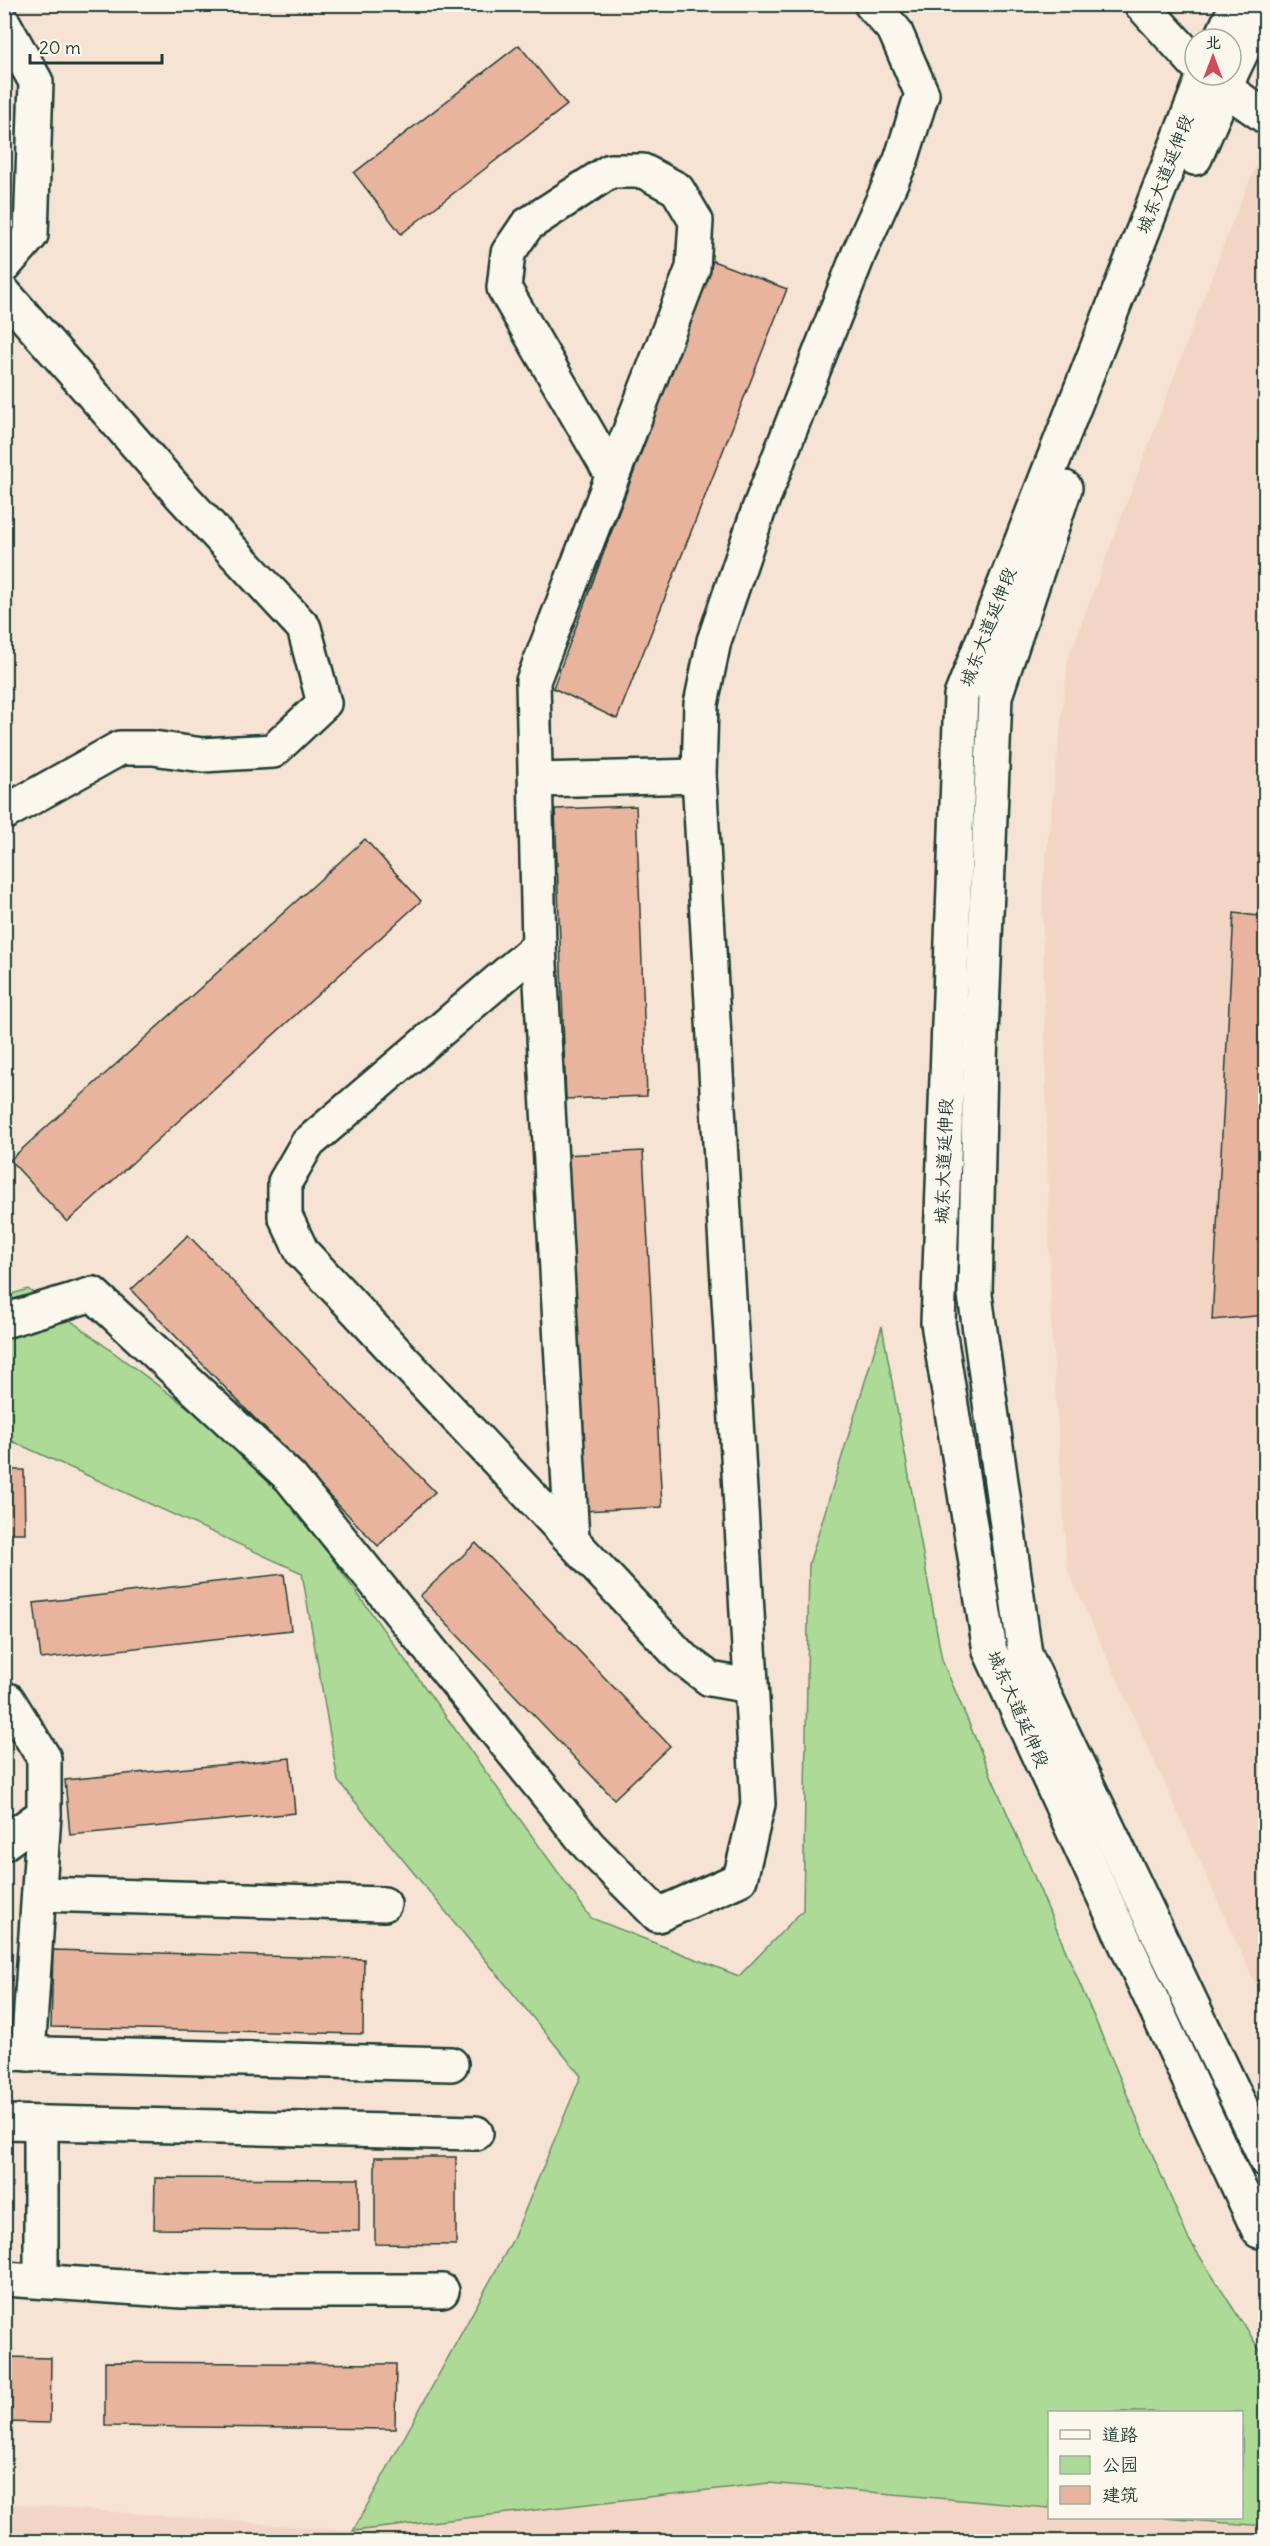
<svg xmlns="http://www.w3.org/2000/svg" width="1270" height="2546" font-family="Delius,'LXGW WenKai TC',sans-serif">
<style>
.built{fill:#f2d5c4}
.green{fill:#aeda98;stroke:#668c66;stroke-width:1.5}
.building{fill:#e9b49d;stroke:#1f3d34;stroke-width:1.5}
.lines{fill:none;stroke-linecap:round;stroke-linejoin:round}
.minor-casing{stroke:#1f3d34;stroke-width:38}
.major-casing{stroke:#1f3d34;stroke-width:38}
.minor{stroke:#fbf7ec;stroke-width:33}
.major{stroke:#fbf7ec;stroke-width:33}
.labels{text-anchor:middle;stroke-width:6;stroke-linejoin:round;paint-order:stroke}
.street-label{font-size:18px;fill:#1f3d34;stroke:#fbf7ec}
</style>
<rect width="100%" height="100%" fill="#f6e3d4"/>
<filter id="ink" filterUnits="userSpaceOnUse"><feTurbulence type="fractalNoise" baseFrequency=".0167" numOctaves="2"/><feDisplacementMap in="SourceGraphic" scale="12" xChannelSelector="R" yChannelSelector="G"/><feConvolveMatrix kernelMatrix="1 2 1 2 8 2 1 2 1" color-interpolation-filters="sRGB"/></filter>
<g filter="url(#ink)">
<g class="built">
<polygon points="1265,145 1265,2005 1067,1569 1051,1323 1042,894 1068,659 1231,225"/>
<polygon points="769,2483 1049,2508 1050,2518 1164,2518 1265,2526 1266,2541 5,2542 4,2503 353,2531"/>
</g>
<polygon class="green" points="28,1289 264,1464 591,1918 739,1976 803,1910 809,1564 882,1326 942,1660 1188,2238 1265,2358 1265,2526 1164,2518 1242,2518 1242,2412 1050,2412 1049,2508 769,2483 353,2531 513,2239 581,2076 338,1781 302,1573 5,1438 5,1296"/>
<g class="building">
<polygon points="519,45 567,105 401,234 354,173"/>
<polygon points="713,261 787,289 617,719 553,688"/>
<polygon points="636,806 647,1096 566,1099 555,809"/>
<polygon points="365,839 421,901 67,1222 10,1160"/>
<polygon points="1234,913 1266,917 1266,1315 1212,1320"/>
<polygon points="643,1151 662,1507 583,1511 563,1155"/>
<polygon points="188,1235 435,1492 378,1546 131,1290"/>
<polygon points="4,1470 24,1470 25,1533 4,1533"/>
<polygon points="476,1543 670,1746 614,1799 420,1596"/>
<polygon points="284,1574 291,1630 41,1659 34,1603"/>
<polygon points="290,1758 295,1813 70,1835 65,1780"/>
<polygon points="53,1950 364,1959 363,2034 51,2027"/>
<polygon points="375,2157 456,2157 456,2245 375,2244"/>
<polygon points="155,2178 359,2179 359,2231 154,2229"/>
<polygon points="4,2357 51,2358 50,2423 4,2422"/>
<polygon points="105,2362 396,2364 395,2429 105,2426"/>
</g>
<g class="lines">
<g class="minor-casing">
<g id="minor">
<polyline points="1141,4 1195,63"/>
<polyline points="4,24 36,82 31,235 4,266"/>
<polyline points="1206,75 1266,117"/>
<polyline points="4,293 180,494 304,628 324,703 273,751 203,755 153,748 120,748 4,813"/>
<polyline points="537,780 699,776"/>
<polyline points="539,946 307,1144 285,1182 285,1216 302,1252 682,1658 710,1679 750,1686"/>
<polyline points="4,1321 93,1294 290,1477 589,1846 658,1915 740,1879 758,1804 699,776 701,704 714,641 759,509 859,253 901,160 922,94 895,31 871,4"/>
<polyline points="572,1540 539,946 533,681 693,268 696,221 677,189 643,171 610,171 527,225 508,253 504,288 612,475"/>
<polyline points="4,1699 8,1700 44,1758 44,1814 4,1843"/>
<polyline points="39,1894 384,1904"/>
<polyline points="4,2053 451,2064"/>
<polyline points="28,2054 44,1814"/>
<polyline points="4,2122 476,2133"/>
<polyline points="41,2123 41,2281"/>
<polyline points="4,2279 183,2291 442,2291"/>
</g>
</g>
<g class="major-casing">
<g id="major">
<polyline points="1221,39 1237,4"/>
<polyline points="1231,74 1265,4"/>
<polyline points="1204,75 961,696 938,1323 990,1651 1259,2231"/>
<polyline points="1195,158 1231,75"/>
<polyline points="1065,488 995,696 980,1060 975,1295 1025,1654 1266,2160"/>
</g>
</g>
<use href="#minor" class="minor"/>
<use href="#major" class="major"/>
</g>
</g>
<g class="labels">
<g class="street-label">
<text transform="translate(1165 174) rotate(-69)" y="6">城东大道延伸段</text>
<text transform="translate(988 627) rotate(-69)" y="6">城东大道延伸段</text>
<text transform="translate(944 1161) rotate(-88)" y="6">城东大道延伸段</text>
<text transform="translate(1018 1709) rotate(66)" y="6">城东大道延伸段</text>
</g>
</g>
<rect width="1270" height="2546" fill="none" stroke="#fbf7ec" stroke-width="24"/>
<rect x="12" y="12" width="1246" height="2522" fill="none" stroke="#1f3d34" stroke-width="2" filter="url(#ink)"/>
<rect x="1048" y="2411" width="195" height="108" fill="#fbf7ec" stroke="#a3ada2" stroke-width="1.5"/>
<rect x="1060" y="2430" width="30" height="9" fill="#fbf7ec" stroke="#a3ada2" stroke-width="1.5"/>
<text x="1102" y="2441" font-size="18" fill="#1f3d34">道路</text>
<rect x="1060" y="2456" width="30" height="18" fill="#aeda98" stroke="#a3ada2" stroke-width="1.5"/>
<text x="1102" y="2471" font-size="18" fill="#1f3d34">公园</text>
<rect x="1060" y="2486" width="30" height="18" fill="#e9b49d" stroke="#a3ada2" stroke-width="1.5"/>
<text x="1102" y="2501" font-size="18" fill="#1f3d34">建筑</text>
<g transform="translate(1213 57)"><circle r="28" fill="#fbf7ec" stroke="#a3ada2" stroke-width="1.5"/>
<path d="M0-4.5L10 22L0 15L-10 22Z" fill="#d1495b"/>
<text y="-9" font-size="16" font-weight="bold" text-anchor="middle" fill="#1f3d34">北</text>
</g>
<path d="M30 54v9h132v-9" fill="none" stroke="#1f3d34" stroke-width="3"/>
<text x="39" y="54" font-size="18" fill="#1f3d34" stroke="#fbf7ec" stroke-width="4.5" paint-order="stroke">20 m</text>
</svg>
